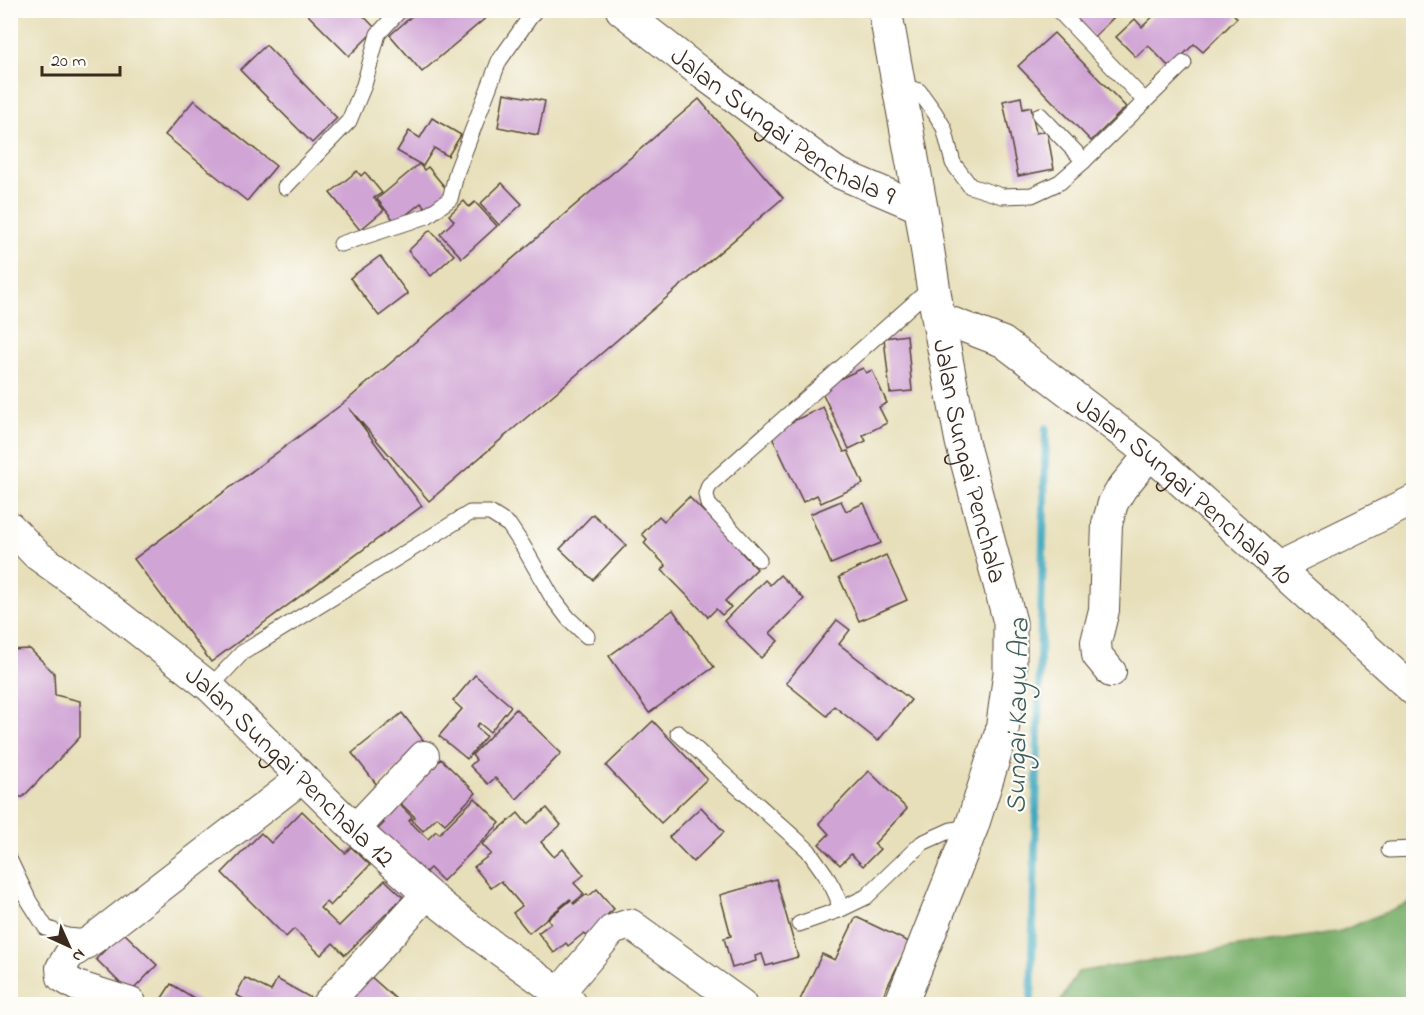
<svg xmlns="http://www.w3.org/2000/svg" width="1424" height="1015" font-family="'Indie Flower',sans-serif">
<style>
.forest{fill:#7ab06c;stroke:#5a6d45;stroke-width:1.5}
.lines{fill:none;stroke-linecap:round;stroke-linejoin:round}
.stream{stroke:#40a9c0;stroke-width:8}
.building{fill:#d0a4d5}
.service-casing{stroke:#554535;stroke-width:17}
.minor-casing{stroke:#554535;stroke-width:32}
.tertiary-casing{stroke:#554535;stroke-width:35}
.service{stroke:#fff;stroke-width:15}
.minor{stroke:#fff;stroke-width:30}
.tertiary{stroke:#fff;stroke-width:33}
.labels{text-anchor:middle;stroke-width:4.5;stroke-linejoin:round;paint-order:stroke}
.street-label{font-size:27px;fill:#3b2a1e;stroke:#fdfcf7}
.water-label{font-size:28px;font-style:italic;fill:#3d5d5f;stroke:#fdfcf7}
</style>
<rect width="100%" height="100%" fill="#fdfcf7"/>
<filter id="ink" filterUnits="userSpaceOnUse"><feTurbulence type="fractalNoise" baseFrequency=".0167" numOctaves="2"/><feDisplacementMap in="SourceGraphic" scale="12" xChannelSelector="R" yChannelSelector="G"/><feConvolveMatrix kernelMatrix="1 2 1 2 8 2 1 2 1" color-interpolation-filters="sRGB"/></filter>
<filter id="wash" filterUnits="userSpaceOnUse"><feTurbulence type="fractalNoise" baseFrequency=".008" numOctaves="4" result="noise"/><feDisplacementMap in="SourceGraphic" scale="24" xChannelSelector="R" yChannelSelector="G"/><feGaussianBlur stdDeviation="1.35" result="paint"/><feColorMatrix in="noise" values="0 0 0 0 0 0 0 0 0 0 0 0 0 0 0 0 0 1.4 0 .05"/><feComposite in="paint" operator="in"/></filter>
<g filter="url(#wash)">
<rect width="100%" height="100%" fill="#e7dfba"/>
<polygon class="forest" points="1413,901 1413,1004 1059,1004 1078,972 1341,931"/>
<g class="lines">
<polyline class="stream" points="1031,1004 1046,428"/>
</g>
<g id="blocks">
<g class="building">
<polygon points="313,10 358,10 376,29 349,56 308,15"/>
<polygon points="419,10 495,10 422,72 390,35"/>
<polygon points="1075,10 1121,10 1094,37 1072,14"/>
<polygon points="1160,10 1230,10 1237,18 1203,52 1194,44 1170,68 1148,45 1136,57 1116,37 1135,19 1142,27"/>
<polygon points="1054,33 1126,107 1091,141 1018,66"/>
<polygon points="266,45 337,118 312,143 240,70"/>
<polygon points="504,93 545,101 538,135 498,127"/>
<polygon points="1021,97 1023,109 1031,107 1036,133 1047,131 1054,169 1018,176 1003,101"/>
<polygon points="699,99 783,198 429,501 349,408 422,506 211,662 134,559 345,402"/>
<polygon points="194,100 276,166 247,201 165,135"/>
<polygon points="432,118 461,135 448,156 434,148 423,166 397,151 409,131 420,138"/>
<polygon points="419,164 424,170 428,167 448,191 427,209 421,203 396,223 377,199"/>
<polygon points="357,171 361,176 365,172 382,193 374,198 384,210 360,230 330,193"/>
<polygon points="502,183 522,204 499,225 480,204"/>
<polygon points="464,201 469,207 475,202 497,226 462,258 440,234 454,221 449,215"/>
<polygon points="430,230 454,255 431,276 408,251"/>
<polygon points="380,256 408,294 379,316 350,278"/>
<polygon points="907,335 912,391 890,393 884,338"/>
<polygon points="863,368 866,373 872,370 887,403 879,407 887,423 863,435 866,441 849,449 820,388"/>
<polygon points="823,407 844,452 848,451 863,484 821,503 817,495 803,502 770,432"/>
<polygon points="689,497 705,513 709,509 743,550 741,552 757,569 725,601 731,607 722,615 716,609 708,617 662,570 666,566 644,543 647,539 642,534 659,516 664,521"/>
<polygon points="841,501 846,511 864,503 881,543 831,564 810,514"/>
<polygon points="593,514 626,545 593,580 560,549"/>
<polygon points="886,555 907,600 859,621 839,577"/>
<polygon points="780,575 804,599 770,633 778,641 761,658 724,621 765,580 770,585"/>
<polygon points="673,610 714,667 649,713 609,656"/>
<polygon points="837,620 850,630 839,644 911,700 878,741 834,706 827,716 786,683"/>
<polygon points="30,649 54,673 55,695 80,701 80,737 23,797 10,797 10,650"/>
<polygon points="475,675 511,706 490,732 479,723 476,727 486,736 467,759 439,736 462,709 453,701"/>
<polygon points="516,709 561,753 517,799 495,778 488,784 470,766 476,760 472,755"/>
<polygon points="402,713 427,745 377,785 352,753"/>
<polygon points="653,721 707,779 661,823 606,766"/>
<polygon points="441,759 476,793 445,824 437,817 423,831 412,820 415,817 399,802"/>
<polygon points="869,771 907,809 874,844 880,849 863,866 851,854 840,865 819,844 829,834 819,823"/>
<polygon points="475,798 500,823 443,881 430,868 422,875 377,830 384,823 376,815 397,802 412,817 409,821 428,839 436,831 439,834"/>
<polygon points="701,807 724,832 693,862 669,837"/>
<polygon points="547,808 561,825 541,842 554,857 563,849 584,875 574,883 584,894 573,903 574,904 587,894 589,896 597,889 614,909 607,915 609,917 586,936 584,933 568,946 566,943 554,953 538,933 551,923 548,919 571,900 570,899 529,933 513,913 522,906 501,881 491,888 474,867 491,854 482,844 518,813 527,824"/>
<polygon points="302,811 345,853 351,847 370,865 330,906 326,902 320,908 339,926 385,880 403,897 345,955 333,943 321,955 294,929 286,937 222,873 261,833 271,843"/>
<polygon points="776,879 798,957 766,966 762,954 755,956 756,961 732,968 724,938 731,936 720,895"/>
<polygon points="856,917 909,942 879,1004 805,1004 799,1002 822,954 835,960"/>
<polygon points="123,932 157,965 130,993 96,959"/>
<polygon points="369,975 398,1001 394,1004 342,1004"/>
<polygon points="245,978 271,991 277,979 311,998 307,1004 253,1004 236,995"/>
<polygon points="171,984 204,1004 158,1004"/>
</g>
</g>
</g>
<g filter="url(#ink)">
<use href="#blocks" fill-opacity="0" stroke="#554535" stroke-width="1.5"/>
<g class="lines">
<g class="service-casing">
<g id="service">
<polyline points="1058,10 1145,101"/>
<polyline points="898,87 909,88 919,91 935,113 944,128 953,163 970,186 1002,196 1032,195 1060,182 1084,161 1184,63"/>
<polyline points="1040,115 1084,161"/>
<polyline points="285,187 349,121 364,85 378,34 400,10"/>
<polyline points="341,244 427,216 450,199 457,171 499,61 535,10"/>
<polyline points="759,559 708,504 706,494 709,485 933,286"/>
<polyline points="210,687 242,653 470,513 490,513 509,525 523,546 552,597 568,618 587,636"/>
<polyline points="678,733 808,850 825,874 833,888 838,899 839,910"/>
<polyline points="1389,850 1414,849"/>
<polyline points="10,861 29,901 46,928 67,936 89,938"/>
<polyline points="799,924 839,910 866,897 922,843 951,830 972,826"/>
</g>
</g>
<g class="minor-casing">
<g id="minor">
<path id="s1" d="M621 10 700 72 836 172 921 208"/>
<path id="s2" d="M938 317 1003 342 1150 454 1277 567 1414 691"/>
<path id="s3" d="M10 527 37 555 86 590 210 687 355 829 427 894 485 940 559 993 572 1004"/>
<polyline points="1277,567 1414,500"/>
<polyline points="1111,672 1097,655 1096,642 1104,610 1107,524 1113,503 1122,488 1150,454"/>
<polyline points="355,829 424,756"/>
<polyline points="559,993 612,930 630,924 741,1004"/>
<polyline points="131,1003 77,986 62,977 61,968 69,955 93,939 302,778"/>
<polyline points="327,1004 427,894"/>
</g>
</g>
<g class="tertiary-casing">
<g id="tertiary">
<path id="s4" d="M885 10 921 208 938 317 962 442 1010 622V673L1002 731 972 826 901 1004"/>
</g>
</g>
<use href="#service" class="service"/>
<use href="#minor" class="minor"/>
<use href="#tertiary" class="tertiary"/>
</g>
</g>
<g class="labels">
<g class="street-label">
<text dy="9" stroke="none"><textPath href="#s1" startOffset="200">Jalan Sungai Penchala 9</textPath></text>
<text dy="9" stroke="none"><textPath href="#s4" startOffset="459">Jalan Sungai Penchala</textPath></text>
<text dy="9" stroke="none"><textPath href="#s2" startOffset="304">Jalan Sungai Penchala 10</textPath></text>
<text dy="9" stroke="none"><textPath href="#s3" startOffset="369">Jalan Sungai Penchala 12</textPath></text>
</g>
<g class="water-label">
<text transform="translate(1016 716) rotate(-89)" y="10">Sungai Kayu Ara</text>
</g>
</g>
<rect width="1424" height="1015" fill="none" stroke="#fdfcf7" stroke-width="36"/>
<g transform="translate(69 946) rotate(135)" stroke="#fdfcf7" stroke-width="4.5" paint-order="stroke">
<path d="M0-4.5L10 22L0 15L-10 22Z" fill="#3b2a1e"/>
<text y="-9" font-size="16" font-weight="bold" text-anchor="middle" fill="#3b2a1e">N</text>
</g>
<path d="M42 66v9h78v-9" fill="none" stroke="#3b2a1e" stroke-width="3"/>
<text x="51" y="66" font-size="18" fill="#3b2a1e" stroke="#fdfcf7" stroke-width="4.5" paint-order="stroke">20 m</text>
</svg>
